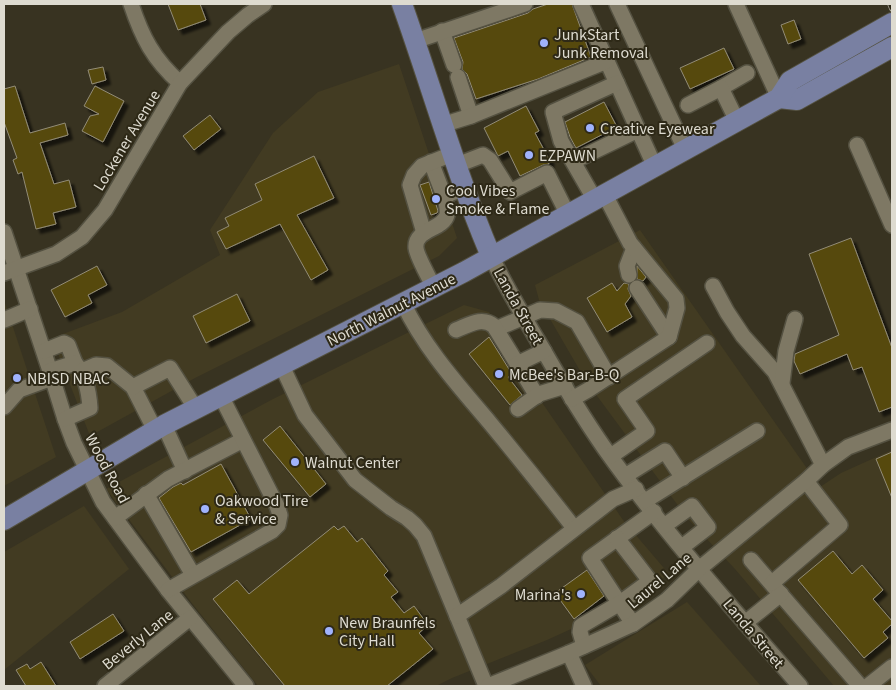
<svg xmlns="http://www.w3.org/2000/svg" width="896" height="690" font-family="'Source Sans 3',sans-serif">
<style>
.built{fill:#423b22}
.building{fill:#56480b;stroke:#928c77;filter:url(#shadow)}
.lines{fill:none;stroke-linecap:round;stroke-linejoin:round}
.minor-casing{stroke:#545141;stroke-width:18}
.major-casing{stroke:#545141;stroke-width:22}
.minor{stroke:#7e7864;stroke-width:15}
.major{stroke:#7980a2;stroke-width:20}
.rail-casing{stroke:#aba79a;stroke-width:5.5}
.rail{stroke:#2e2917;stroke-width:4;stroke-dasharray:11;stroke-linecap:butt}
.poi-dot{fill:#a0b3fd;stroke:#2e2917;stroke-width:2}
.labels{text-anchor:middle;stroke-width:4;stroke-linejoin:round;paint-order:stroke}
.poi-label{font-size:16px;fill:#dedbd0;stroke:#2e2917;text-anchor:start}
.street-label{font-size:16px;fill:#dedbd0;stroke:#2e2917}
</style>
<defs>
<filter id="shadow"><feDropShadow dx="4.5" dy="4.5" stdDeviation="1" flood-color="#0009"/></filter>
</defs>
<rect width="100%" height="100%" fill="#383321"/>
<g class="built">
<polygon points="399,64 457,238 439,256 195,378 90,436 52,338 122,312 220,255 210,230 273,133 318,92"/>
<polygon points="640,230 820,487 841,473 892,450 892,686 834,686 735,569 688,519 586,381 539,300 535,285"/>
<polygon points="4,300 56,457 4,486"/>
<polygon points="464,305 489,312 543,404 623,520 669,574 628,603 547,640 452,678 436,686 258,686 191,602 106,489 273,399"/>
<polygon points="84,506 129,569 4,670 4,552"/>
<polygon points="687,602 761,686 601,686 585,665"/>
</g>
<g class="building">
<polygon points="168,4 200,4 206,20 178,30"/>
<polygon points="548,4 572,4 591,57 538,79 476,99 467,74 462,69 463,62 454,38 528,13 533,9"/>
<polygon points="794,20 801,39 788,44 781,25"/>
<polygon points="724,48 734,69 690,89 680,68"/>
<polygon points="103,67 106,80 92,84 88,70"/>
<polygon points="15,86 30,133 65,123 68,135 40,143 54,184 69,180 76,207 53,213 56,224 36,229 22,172 18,174 13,160 17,158 4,122 4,89"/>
<polygon points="95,86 124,101 103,142 82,131 90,116 99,114 84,106"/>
<polygon points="604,102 617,127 576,148 570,137 565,122"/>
<polygon points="526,106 539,131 535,133 550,161 548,162 549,164 543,165 520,176 508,151 498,156 484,128"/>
<polygon points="210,115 221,129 194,150 183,136"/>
<polygon points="314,156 334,198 297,215 328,270 311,280 280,224 226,249 217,232 229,226 225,218 262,200 255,184"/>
<polygon points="429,182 438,211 437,213 431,215 420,185"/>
<polygon points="851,238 892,348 892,407 879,412 862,367 853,370 847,354 800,374 794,361 795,354 839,335 809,254"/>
<polygon points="97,266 107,285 88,295 92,303 65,317 51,290"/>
<polygon points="637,266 646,277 643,281 637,279"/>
<polygon points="612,283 617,291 624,283 629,284 628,289 631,296 625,304 632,317 607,332 587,298"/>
<polygon points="237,294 250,321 206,343 193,316"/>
<polygon points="489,337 512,374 508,377 522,395 510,405 469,354"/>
<polygon points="280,426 326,484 310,497 263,440"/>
<polygon points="892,452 892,498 876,459"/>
<polygon points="221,464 251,519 191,552 159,498 173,487 181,483 183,485"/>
<polygon points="334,526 338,530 344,526 357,542 362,538 388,571 384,575 398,592 391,597 404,613 414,606 428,625 419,633 433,649 387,686 285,686 213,599 237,580 249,594"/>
<polygon points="833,551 852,574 862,565 883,590 873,599 892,621 892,624 883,632 888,638 864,658 798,580"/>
<polygon points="587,570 604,596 574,619 555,593"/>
<polygon points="113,614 124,631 80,659 70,642"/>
<polygon points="41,662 56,686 26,686 16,670 27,664 30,669"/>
</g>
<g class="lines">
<g class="minor-casing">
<g id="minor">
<path d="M131 4C142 37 153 59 180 83"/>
<polyline points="581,4 655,167"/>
<polyline points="617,4 685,149"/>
<polyline points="736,4 779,98"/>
<polyline points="442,31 454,65"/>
<polyline points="415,41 525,4"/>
<polyline points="458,77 471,116"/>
<polyline points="721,88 747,73"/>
<polyline points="688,105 721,88 737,121"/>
<polyline points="442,125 471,116 607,61"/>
<polyline points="857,145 892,225"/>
<polyline points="574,161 638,130"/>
<polyline points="431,162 444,196"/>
<polyline points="457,165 483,155 490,160 510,192 547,173 568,215"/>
<polyline points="595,200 561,141 553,112 617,83"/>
<polyline points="4,232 50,371 65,419 74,443 103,502 168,590 246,686"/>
<polyline points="424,233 410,185 414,175 422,166 452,154"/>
<path d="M491 256C506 287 523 316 541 346 561 381 582 416 605 449 664 532 733 609 800 686"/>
<polyline points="4,273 56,254 82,237 105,210 180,83 228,32 248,15 264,4"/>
<polyline points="629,275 627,266 634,248"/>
<polyline points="713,286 727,312 743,336 775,372 823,465"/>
<path d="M434 288C430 279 417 257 416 248 414 229 443 230 447 215 448 209 446 202 444 196L464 188"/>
<polyline points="637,288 669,337"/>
<path d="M403 303C425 349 458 385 490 423 519 458 547 493 574 528"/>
<polyline points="4,320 30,309"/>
<polyline points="496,329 540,310 556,311 577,322 609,377"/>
<path d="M456 330C469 325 482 316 494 326L537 396"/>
<polyline points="44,351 64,343 68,345 75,363"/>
<polyline points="281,364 305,415 355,480 391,508 407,518 415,525 424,536 486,686"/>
<polyline points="517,364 544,351"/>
<path d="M50 371 75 363C86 375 89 392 90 408L65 419"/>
<polyline points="82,371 96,365 107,366 133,387 155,430"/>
<polyline points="782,383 786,351 795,319"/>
<polyline points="133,387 170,368 196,409"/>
<polyline points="572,399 588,390 669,337 677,308 676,299 630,243 605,195"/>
<polyline points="4,407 19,390 52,378"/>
<polyline points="518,409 539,394 565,386"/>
<polyline points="164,425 185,471"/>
<polyline points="611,456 647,431 625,399 707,343"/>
<polyline points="625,476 665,451 683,478"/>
<polyline points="146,494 193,575"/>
<polyline points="645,501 757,431"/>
<polyline points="115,518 168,479 243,440"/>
<polyline points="664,526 692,506 708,527 682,547"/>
<polyline points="751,560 860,686"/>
<polyline points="772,583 840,525 806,481"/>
<polyline points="168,590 272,531 278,525 280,515 277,506 221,396"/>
<polyline points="457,616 501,586 613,499 636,489"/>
<polyline points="745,623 781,594"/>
<polyline points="633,624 590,558 654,512"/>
<polyline points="584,646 580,632 581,626 620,603 650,581 617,538"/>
<polyline points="569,653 584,686"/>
<polyline points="105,686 190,618"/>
<polyline points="488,686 569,653 633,624 667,600 699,569 806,481 823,465 848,447 892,430"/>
<polyline points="868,686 892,667"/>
</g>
</g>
<g class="major-casing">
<g id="major">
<path d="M402 4C432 88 456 174 491 256"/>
<polyline points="779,98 797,100 892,47"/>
<polyline points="4,520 164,425 464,272 779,98 790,81 892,23"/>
</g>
</g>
<use href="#minor" class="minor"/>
<use href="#major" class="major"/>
<g class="rail-casing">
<polyline id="rail" points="890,4 892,9"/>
</g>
<use href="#rail" class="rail"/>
</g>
<g class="poi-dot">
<circle cx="544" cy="43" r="5"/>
<circle cx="590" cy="128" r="5"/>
<circle cx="529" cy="155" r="5"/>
<circle cx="436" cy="199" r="5"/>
<circle cx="499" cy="374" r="5"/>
<circle cx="17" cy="378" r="5"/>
<circle cx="295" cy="462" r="5"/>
<circle cx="205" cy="509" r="5"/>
<circle cx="581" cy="594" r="5"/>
<circle cx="329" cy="631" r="5"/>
</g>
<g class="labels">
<g class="poi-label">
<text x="554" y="40">JunkStart<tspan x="554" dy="18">Junk Removal</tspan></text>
<text x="600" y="134">Creative Eyewear</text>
<text x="539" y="161">EZPAWN</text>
<text x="446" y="196">Cool Vibes<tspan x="446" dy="18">Smoke &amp; Flame</tspan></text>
<text x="509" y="380">McBee's Bar-B-Q</text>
<text x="27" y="384">NBISD NBAC</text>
<text x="305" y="468">Walnut Center</text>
<text x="215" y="506">Oakwood Tire<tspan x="215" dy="18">&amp; Service</tspan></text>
<text x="571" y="600" text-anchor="end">Marina's</text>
<text x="339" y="628">New Braunfels<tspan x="339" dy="18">City Hall</tspan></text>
</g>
<g class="street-label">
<text transform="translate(126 140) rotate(-59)" y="6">Lockener Avenue</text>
<text transform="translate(519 306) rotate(61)" y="6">Landa Street</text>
<text transform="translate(391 309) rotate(-27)" y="6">North Walnut Avenue</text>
<text transform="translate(108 468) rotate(62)" y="6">Wood Road</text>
<text transform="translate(659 580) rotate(-40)" y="6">Laurel Lane</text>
<text transform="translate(754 633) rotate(50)" y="6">Landa Street</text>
<text transform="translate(137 639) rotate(-39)" y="6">Beverly Lane</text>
</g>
</g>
<rect width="896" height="690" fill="none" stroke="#dedbd0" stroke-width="10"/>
</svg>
